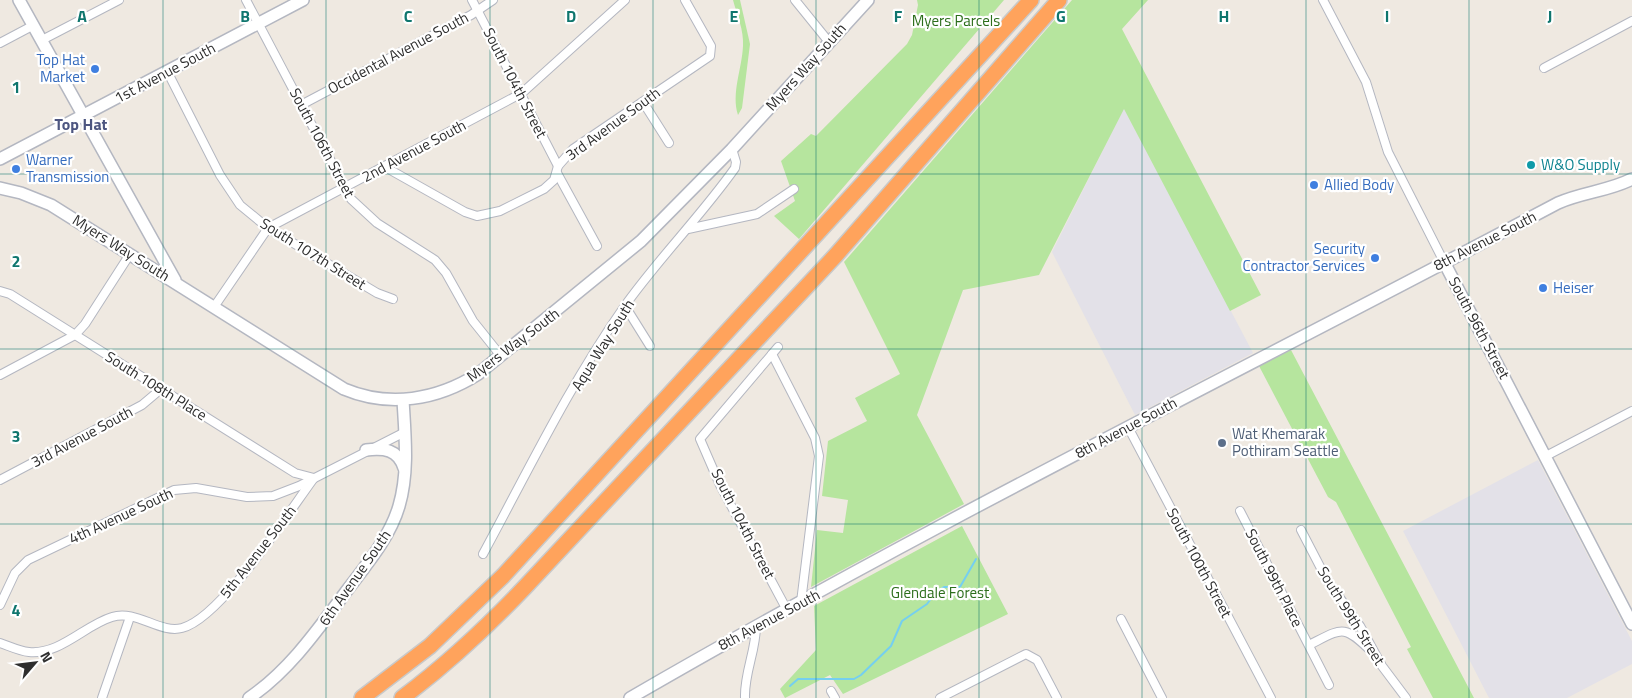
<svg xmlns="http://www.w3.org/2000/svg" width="1632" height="698" font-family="'Titillium Web',sans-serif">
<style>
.industrial{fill:#e3e1e8}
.green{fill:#b6e59e}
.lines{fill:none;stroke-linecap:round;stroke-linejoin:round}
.stream{stroke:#75cff0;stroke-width:2}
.street-casing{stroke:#b4b7c1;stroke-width:10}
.secondary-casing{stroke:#b4b7c1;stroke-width:14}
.highway-casing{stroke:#c9c9c9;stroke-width:18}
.street{stroke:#fff;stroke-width:8}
.secondary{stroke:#fff;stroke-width:11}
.highway{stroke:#ffa35c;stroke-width:15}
.grid{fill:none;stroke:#0f766e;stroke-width:1;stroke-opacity:0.55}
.shop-dot{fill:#3f7fe0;stroke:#fff;stroke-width:2}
.culture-dot{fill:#0f9aa8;stroke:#fff;stroke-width:2}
.service-dot{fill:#5c6f8a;stroke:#fff;stroke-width:2}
.labels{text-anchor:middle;stroke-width:4.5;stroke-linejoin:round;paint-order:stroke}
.park-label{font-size:15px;fill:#2c6e1b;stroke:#fff}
.street-label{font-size:15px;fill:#2e2e2e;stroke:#fff}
.shop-label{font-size:15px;fill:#366cbe;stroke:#fff;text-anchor:start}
.culture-label{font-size:15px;fill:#0d838f;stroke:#fff;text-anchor:start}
.service-label{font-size:15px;fill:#4e5e75;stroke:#fff;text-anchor:start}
.neighbourhood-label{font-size:16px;font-weight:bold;fill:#4d5680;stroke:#fff}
.grid-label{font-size:16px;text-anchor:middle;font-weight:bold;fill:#0f766e;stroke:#fff;stroke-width:4.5;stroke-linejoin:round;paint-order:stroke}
</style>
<rect width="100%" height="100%" fill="#efe9e1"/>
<g class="industrial">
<polygon points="1124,108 1253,353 1135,415 1052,252"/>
<polygon points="1538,460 1632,641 1632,664 1567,698 1489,698 1403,531"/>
</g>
<g class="green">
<path d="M733 0H740L750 44 742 108 738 115C731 93 742 69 743 46 744 30 737 15 733 0Z"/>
<polygon points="917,0 1004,0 799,239 774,216 795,201 781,161 811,134 816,136 907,44 912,35 918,5"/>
<polygon points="1072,0 1148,0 1122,29 1261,295 1230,311 1124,109 1039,275 963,290 917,415 964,504 811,587 817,530 843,533 848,500 822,496 828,441 867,421 855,398 900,374 844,262"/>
<polygon points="1291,350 1474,698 1433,698 1407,649 1411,647 1336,502 1328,497 1259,366"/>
<polygon points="962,526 1008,614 843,694 830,675 785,698 780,689 816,650 814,606"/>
</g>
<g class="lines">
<polyline class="stream" points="790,686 798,679 854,679 861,675 891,646 902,621 927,604 936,592 944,587 960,587 976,559"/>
<g class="street-casing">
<g id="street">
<polyline points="246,0 351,199 377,223 435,260 446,273 473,321 501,356"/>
<polyline points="472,0 558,166"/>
<polyline points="795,0 829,42"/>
<polyline points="1323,0 1366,82 1388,152 1444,262"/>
<polyline points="42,40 119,0"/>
<polyline points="0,43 34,25"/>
<polyline points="1544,68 1632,21"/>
<polyline points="167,71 220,175 240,205 268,228 377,293 393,299"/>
<polyline points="643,102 669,143"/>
<polyline points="301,105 471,15 493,0"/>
<polyline points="385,167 465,212 477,216 500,211 544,189 554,180 558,166 573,149 710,56 711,46 685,0"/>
<polyline points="557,173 597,246"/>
<polyline points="688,229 757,214 794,189"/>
<path d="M0 291 10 294 295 473 314 478C288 513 221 618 182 628 160 634 136 609 112 617 85 625 60 655 29 652 19 651 9 646 0 643"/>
<polyline points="625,306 650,346"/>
<polyline points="214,307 268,228 522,93 625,0"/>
<polyline points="778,347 700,439 720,485 787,610"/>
<polyline points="772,354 815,438 819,456 801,602"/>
<polyline points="0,375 75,335 85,324 130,254"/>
<polyline points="1128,427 1271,698"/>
<polyline points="1546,456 1632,411"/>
<polyline points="0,480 142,405 161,389"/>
<polyline points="1240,511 1329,685"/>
<polyline points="1301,530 1327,580 1360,626 1382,666 1406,698"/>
<path d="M483 554C528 471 570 384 624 307 658 259 701 216 735 168L736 162 732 149"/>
<polyline points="0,605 15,573 28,560 174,490 196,488 247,497 273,496 299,486 405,432"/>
<polyline points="1121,619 1162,698"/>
<path d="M1309 645C1343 628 1343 624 1371 651"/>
<polyline points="831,691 835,698"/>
<polyline points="102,698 130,617"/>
<path d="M745 698C744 673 756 651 756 626"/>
<polyline points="940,698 1026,654 1037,660 1057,698"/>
</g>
</g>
<g class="secondary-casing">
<g id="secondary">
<polyline points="19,0 175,280"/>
<polyline points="0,159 303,0"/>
<path d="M0 188 21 193 51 205 344 389C389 408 437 400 478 374L641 241 732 149 868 0"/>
<polyline points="1444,262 1632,624"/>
<path d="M366 450C384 448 398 449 404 468"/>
<path d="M249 698C290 670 318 629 348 589 367 564 390 537 399 506 409 472 405 435 403 400"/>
<path d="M630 698C933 522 1249 367 1558 203 1583 192 1609 191 1632 179"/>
</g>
</g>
<g class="highway-casing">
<g id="highway">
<polyline points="362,698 430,646 503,576 1031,0"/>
<path d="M402 698C446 665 487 627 525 587L836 255 1059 0"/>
</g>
</g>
<use href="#street" class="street"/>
<use href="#secondary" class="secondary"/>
<use href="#highway" class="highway"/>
</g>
<path class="grid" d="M163 0V698M326 0V698M490 0V698M653 0V698M816 0V698M979 0V698M1142 0V698M1306 0V698M1469 0V698M0 174H1632M0 349H1632M0 524H1632"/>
<g class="shop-dot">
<circle cx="95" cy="69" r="5"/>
<circle cx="16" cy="169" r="5"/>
<circle cx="1314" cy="185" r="5"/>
<circle cx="1375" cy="258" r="5"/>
<circle cx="1543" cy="288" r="5"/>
</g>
<circle class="culture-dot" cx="1531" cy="165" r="5"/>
<circle class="service-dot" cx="1222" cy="443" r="5"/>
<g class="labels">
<g class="park-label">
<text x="956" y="26">Myers Parcels</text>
<text x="940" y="598">Glendale Forest</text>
</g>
<g class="street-label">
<text transform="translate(398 53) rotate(-28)" y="5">Occidental Avenue South</text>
<text transform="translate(806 67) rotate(-48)" y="5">Myers Way South</text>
<text transform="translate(165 73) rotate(-28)" y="5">1st Avenue South</text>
<text transform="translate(515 83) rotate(63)" y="5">South 104th Street</text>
<text transform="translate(613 124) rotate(-36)" y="5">3rd Avenue South</text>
<text transform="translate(322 143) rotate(62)" y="5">South 106th Street</text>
<text transform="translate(414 151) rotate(-28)" y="5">2nd Avenue South</text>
<text transform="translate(1485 241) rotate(-27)" y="5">8th Avenue South</text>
<text transform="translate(121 248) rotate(32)" y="5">Myers Way South</text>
<text transform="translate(313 254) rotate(32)" y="5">South 107th Street</text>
<text transform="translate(1479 328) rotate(62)" y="5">South 96th Street</text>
<text transform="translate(513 345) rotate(-37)" y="5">Myers Way South</text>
<text transform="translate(603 345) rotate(-58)" y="5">Aqua Way South</text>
<text transform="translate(156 386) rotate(32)" y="5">South 108th Place</text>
<text transform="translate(1126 428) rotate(-28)" y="5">8th Avenue South</text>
<text transform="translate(82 437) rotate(-28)" y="5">3rd Avenue South</text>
<text transform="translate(121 516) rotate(-25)" y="5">4th Avenue South</text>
<text transform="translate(743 524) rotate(63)" y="5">South 104th Street</text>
<text transform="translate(258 552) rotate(-52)" y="5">5th Avenue South</text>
<text transform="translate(1199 563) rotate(62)" y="5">South 100th Street</text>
<text transform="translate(355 578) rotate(-55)" y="5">6th Avenue South</text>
<text transform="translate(1274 578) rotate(63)" y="5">South 99th Place</text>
<text transform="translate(1351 616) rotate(58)" y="5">South 99th Street</text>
<text transform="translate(769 620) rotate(-28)" y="5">8th Avenue South</text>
</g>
<g class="shop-label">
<text x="85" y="65" text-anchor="end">Top Hat<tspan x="85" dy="17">Market</tspan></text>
<text x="26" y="165">Warner<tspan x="26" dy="17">Transmission</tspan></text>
<text x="1324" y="190">Allied Body</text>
<text x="1365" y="254" text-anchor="end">Security<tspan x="1365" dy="17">Contractor Services</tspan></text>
<text x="1553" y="293">Heiser</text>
</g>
<g class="culture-label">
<text x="1541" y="170">W&amp;O Supply</text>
</g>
<g class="service-label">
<text x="1232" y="439">Wat Khemarak<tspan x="1232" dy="17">Pothiram Seattle</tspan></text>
</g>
<g class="neighbourhood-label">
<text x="81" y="130">Top Hat</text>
</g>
</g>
<g class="grid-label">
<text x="82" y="22">A</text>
<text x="245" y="22">B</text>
<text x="408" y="22">C</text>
<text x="571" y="22">D</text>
<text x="734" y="22">E</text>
<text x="898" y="22">F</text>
<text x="1061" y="22">G</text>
<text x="1224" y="22">H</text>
<text x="1387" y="22">I</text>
<text x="1550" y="22">J</text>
<text x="16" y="93">1</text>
<text x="16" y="267">2</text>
<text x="16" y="442">3</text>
<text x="16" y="616">4</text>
</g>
<g transform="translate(35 663) rotate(62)" stroke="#ffffff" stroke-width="4" paint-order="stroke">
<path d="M0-4L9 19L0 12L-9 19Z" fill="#2e2e2e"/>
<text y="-8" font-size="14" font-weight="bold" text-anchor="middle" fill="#2e2e2e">N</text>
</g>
</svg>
